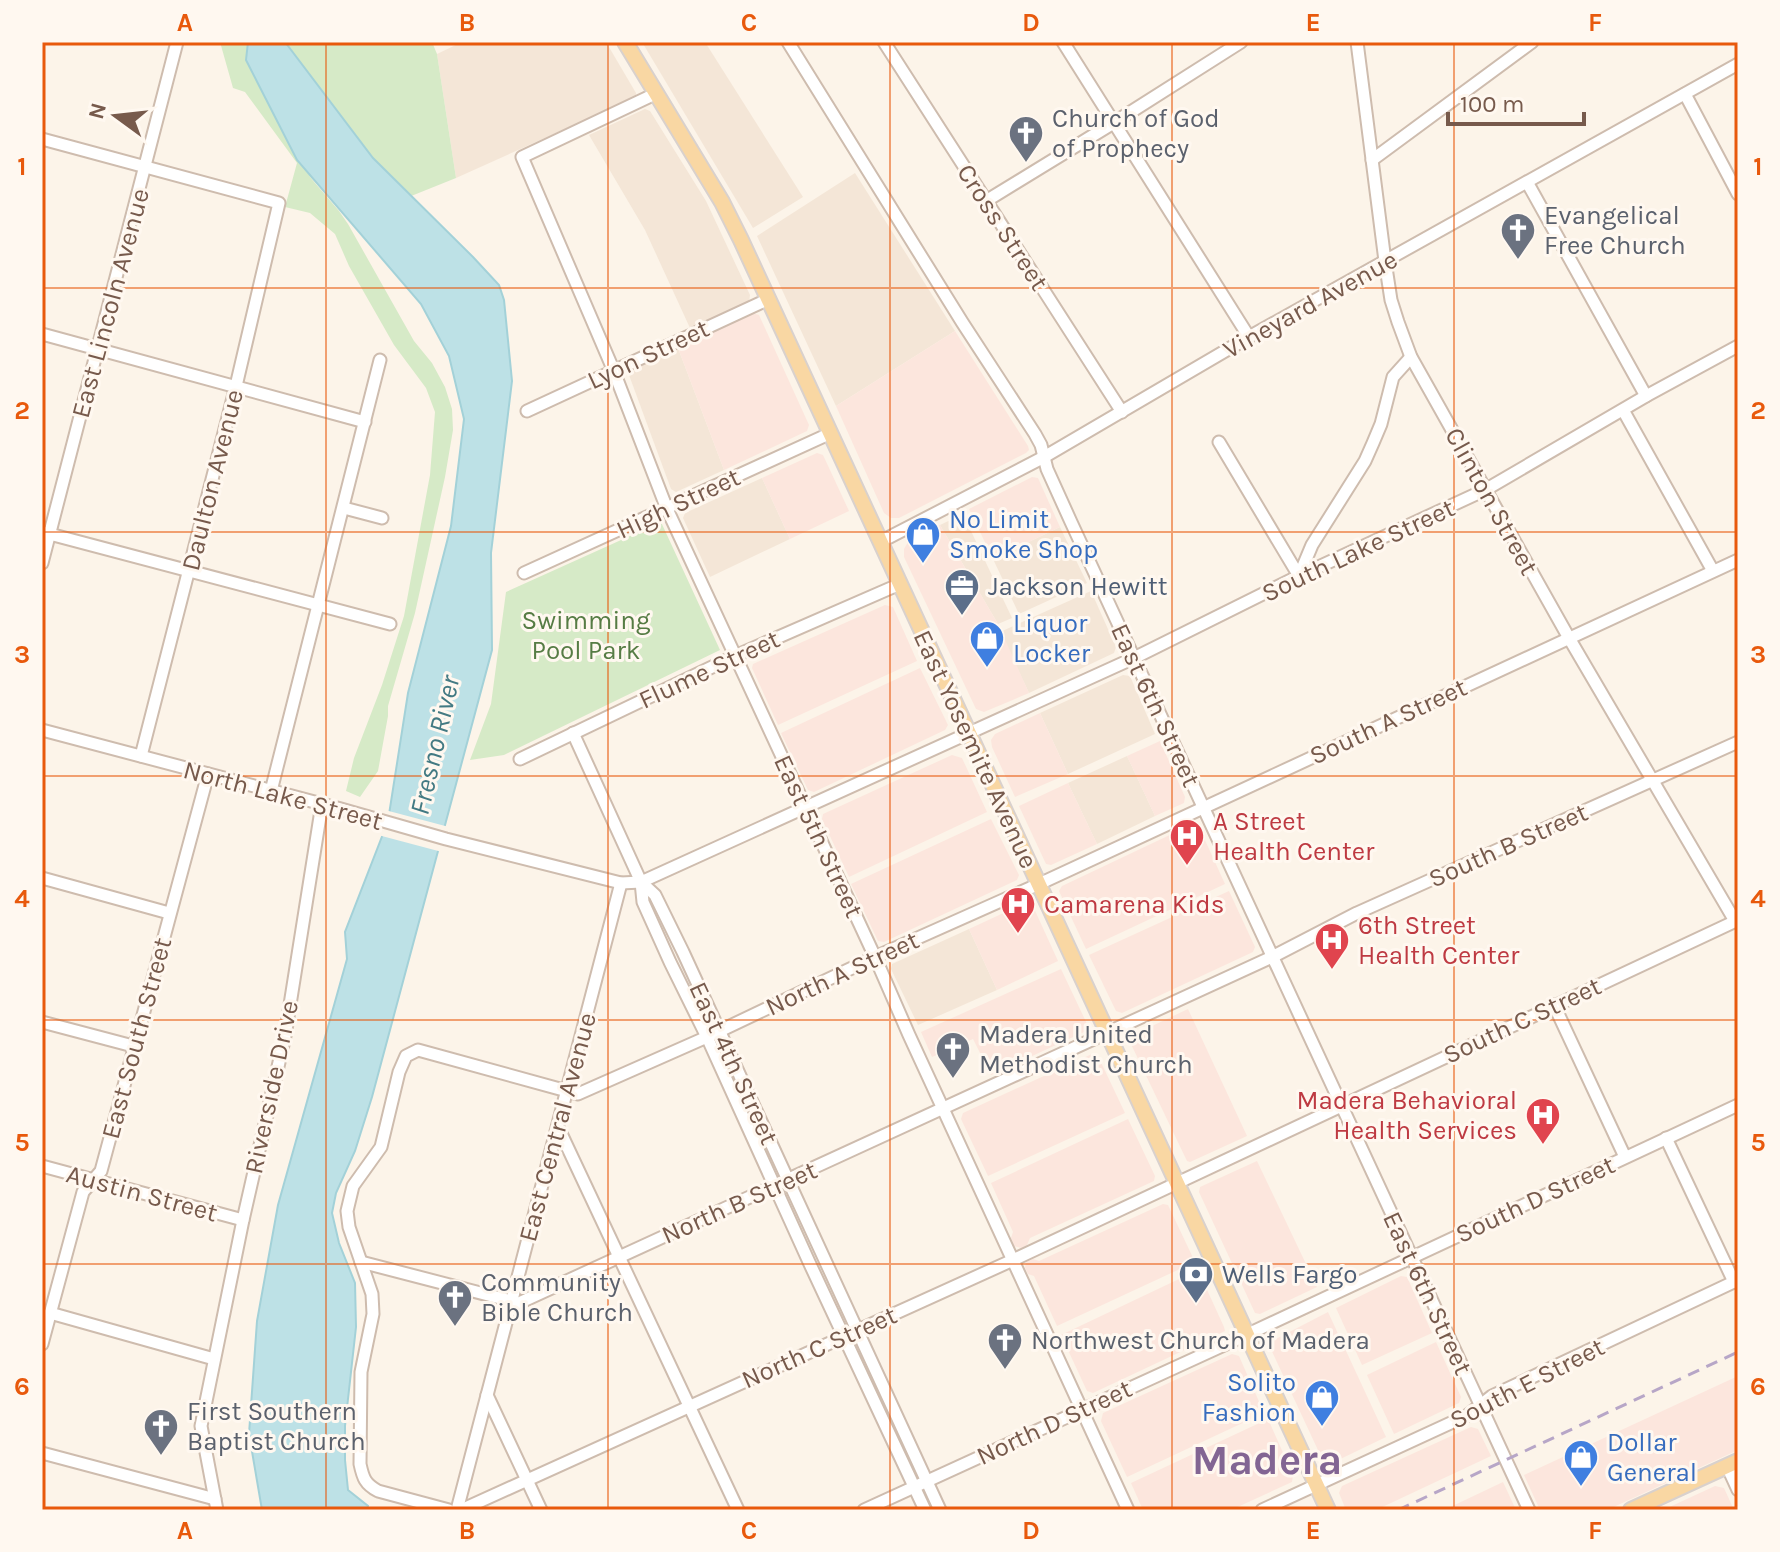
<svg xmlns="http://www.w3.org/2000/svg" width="1780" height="1552" font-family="Karla,sans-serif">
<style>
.residential{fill:#f4e6d7}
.commercial{fill:#fce6dd}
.green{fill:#d6eac7}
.water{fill:#bde1e6;stroke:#a3d1d8;stroke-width:2}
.pier{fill:#fcf4e9}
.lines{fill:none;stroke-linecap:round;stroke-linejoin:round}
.minor-casing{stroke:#cebcae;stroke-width:15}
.major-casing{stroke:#d9d1cd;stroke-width:18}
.minor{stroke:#fff;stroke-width:11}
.major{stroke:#f9d7a3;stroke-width:14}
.rail{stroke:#b7a6c7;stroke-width:3;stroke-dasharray:12 8;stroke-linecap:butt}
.grid{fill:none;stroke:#e8590c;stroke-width:2;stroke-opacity:0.55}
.labels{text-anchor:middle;stroke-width:6;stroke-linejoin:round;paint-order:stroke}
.worship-label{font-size:26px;fill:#5b616d;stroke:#fff8f0;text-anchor:start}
.street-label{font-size:26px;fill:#775a4c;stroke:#fff8f0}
.shop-label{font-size:26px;fill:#366cbe;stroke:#fff8f0;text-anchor:start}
.service-label{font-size:26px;fill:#4e5e75;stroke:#fff8f0;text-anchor:start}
.park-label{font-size:26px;fill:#567c44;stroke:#fff8f0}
.health-label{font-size:26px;fill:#be3a42;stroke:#fff8f0;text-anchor:start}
.water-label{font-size:28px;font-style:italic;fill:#437a83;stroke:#fff8f0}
.town-label{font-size:42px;font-weight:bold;fill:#826593;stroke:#fff8f0}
.neatline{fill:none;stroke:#e8590c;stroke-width:3}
.grid-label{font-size:26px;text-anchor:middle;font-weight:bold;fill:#e8590c}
</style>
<rect width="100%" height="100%" fill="#fcf4e9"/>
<g class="residential">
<polygon points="462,42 606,42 636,93 636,97 456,178 437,54"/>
<polygon points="642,42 705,42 803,197 753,228"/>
<polygon points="645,109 650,111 706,201 750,295 749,302 690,328 645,230 589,135"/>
<polygon points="855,173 955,331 836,406 757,236"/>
<polygon points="678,348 724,470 676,492 671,489 629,375 631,370"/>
<polygon points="762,478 790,539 710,577 683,518 685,513"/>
<polygon points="963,514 1012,618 998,624 940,525"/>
<polygon points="1060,527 1087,583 1019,614 993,559"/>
<polygon points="1091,591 1116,647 1114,653 1029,693 1000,632"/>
<polygon points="1123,675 1130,676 1155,734 1068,774 1040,713"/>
<polygon points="1127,756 1155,816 1097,844 1068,783"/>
<polygon points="969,929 997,990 918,1025 891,969 892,964"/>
</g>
<g class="commercial">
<polygon points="752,313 759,315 809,425 807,431 724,470 678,348"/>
<polygon points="955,331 1028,446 1029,450 1026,453 899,518 891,518 884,513 836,406"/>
<polygon points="817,453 823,455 849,511 790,539 762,478"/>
<polygon points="1032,477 1038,478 1060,527 993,559 969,509"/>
<polygon points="940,525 998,624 1029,693 984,712 976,709 904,557 904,549 908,542"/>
<polygon points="885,605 893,607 917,661 778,725 752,668 753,664"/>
<polygon points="920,668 948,725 945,730 814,792 808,790 781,733"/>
<polygon points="1040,713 1068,774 1015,797 992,747 991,740 995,734"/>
<polygon points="1160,741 1185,797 1184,803 1155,816 1127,756"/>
<polygon points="952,755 962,758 987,812 849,877 822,819 823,814"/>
<polygon points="1068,783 1097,844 1051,865 1046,864 1019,806"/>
<polygon points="991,819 1019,875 1017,880 884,942 878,941 851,884"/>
<polygon points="1193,824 1199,827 1225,884 1086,949 1059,891 1062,886"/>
<polygon points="1229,891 1255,947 1253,952 1122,1013 1116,1011 1089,955"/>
<polygon points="1025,903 1032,904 1058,961 997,990 969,929"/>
<polygon points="1061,969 1088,1026 1086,1031 991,1075 973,1039 932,1057 921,1032"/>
<polygon points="1188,1009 1247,1136 1190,1162 1187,1161 1130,1042 1133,1035"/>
<polygon points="1092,1054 1098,1056 1125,1113 988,1176 961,1119 963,1113"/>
<polygon points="1128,1119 1155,1176 1154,1181 1030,1238 1027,1245 1021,1248 1014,1246 1011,1238 1013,1232 991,1183"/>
<polygon points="1257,1161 1317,1287 1260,1314 1255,1313 1199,1192 1200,1187"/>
<polygon points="1163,1204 1168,1205 1195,1262 1057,1326 1034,1276 1028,1274 1025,1268 1026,1262 1033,1259 1039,1261"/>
<polygon points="1198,1270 1224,1327 1225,1331 1093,1393 1087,1391 1061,1335"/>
<polygon points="1401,1276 1407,1277 1432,1333 1362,1365 1336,1308"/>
<polygon points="1328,1312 1386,1437 1330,1464 1324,1463 1268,1343"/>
<polygon points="1436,1342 1461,1397 1459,1403 1394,1434 1367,1375"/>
<polygon points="1232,1354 1239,1356 1264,1413 1127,1477 1101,1421 1103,1413"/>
<polygon points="1738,1376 1738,1450 1607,1510 1540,1510 1524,1475"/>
<polygon points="1268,1419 1293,1475 1292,1482 1231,1510 1143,1510 1131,1483"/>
<polygon points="1471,1427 1478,1429 1491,1456 1376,1510 1346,1510 1339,1493 1342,1486"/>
<polygon points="1503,1482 1516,1510 1444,1510"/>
<polygon points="1715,1486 1724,1488 1734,1510 1663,1510"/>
</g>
<g class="green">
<polygon points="220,42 432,42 437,54 456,178 354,219 309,176 339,211 348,224 414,341 432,363 445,387 452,409 453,430 445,477 415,613 388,706 388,716 378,771 360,797 346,791 354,758 382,685 404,616 430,475 435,412 426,388 394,345 349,266 335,234 310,213 285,207 297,163 245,92 233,88"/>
<polygon points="661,522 720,650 504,755 470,760 491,704 506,592"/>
</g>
<polygon class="water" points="248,42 285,42 373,158 473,257 499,285 504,300 512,381 491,553 492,650 372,1097 355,1151 336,1193 332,1213 339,1243 355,1283 356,1327 345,1426 345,1460 348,1490 368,1506 367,1510 262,1510 249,1434 257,1321 278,1205 347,959 345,932 388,821 408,693 451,526 464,419 449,356 421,304 297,160 246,60"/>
<polygon class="pier" points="385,810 449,827 442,852 378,835"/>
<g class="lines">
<g class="minor-casing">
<g id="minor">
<polyline points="788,42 962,322 1035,434 1041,445 1047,469 1071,522 1529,1510"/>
<polyline points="884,42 1122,412"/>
<polyline points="1063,42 1249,337"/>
<polyline points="1357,42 1385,261 1391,300 1398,322 1411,357 1569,638 1735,921"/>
<polyline points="657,93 522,157 613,369 667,509 875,957 909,1035 1128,1510"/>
<polyline points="1685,94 1738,194"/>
<polyline points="42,139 279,203 236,386 141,756"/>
<polyline points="1372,160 1532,42"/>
<polyline points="1527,182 1646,396"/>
<polyline points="986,201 1115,122 1241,42"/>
<polyline points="42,334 365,422"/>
<polyline points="1623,410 1713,571"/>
<polyline points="527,411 769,299"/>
<polyline points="1219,442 1299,576"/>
<polyline points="344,508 382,518"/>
<polyline points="42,532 390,624"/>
<polyline points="880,542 1044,457 1249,337 1738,64"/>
<polyline points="42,563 177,42"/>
<polyline points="524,573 831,433"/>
<polyline points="1299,576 1312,545 1365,461 1373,443 1381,424 1393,377 1411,357"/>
<polyline points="42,730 341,809 446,839 621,883 641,882 1134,658 1299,576 1485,490 1646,396 1738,346"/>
<polyline points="573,733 641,882 643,902 670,962 707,1037 809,1262 925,1510"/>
<polyline points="520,759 735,656 900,584"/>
<polyline points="271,791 380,360"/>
<polyline points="42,878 169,913"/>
<polyline points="641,882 655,895 683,952 940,1510"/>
<polyline points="1554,1005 1625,1157"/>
<polyline points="42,1022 133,1046"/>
<polyline points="558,1127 738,1510"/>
<polyline points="1666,1138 1734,1282"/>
<polyline points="42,1166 243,1220"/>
<polyline points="361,1262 519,1303 1272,957 1357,913 1738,742"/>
<polyline points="50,1313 214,1359"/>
<polyline points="42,1344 83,1192 101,1171 208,774"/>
<polyline points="487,1395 541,1510"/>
<polyline points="42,1453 215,1499"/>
<polyline points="1727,1466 1738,1490"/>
<polyline points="217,1510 201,1426 243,1220 285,1036 322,804"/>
<path d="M449 1510 378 1491C365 1484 363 1478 360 1464L361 1372 373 1314 372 1294 349 1227 347 1211 353 1186 381 1147 399 1072 406 1056 418 1050 578 1094 707 1037 875 957 1039 884 1738 560"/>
<polyline points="457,1510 621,883"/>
<polyline points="461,1510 1013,1260 1738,920"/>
<polyline points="864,1510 1246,1335 1738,1105"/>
<polyline points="1262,1510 1468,1415 1492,1396 1738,1280"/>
</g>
</g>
<g class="major-casing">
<g id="major">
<polyline points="625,42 722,202 741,240 1328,1510"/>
<polyline points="1631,1510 1738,1461"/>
</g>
</g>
<use href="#minor" class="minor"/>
<use href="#major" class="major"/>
<polyline class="rail" points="1398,1510 1738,1352"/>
</g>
<path class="grid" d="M326 42V1510M608 42V1510M890 42V1510M1172 42V1510M1454 42V1510M42 288H1738M42 532H1738M42 776H1738M42 1020H1738M42 1264H1738"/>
<defs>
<g id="church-pin" transform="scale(1.8)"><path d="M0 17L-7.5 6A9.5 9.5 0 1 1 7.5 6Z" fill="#6b7280" stroke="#fff8f0"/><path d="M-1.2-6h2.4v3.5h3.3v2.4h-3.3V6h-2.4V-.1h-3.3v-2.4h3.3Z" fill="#fff"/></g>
<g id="shop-pin" transform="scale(1.8)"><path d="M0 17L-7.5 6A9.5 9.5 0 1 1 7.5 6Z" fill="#3f7fe0" stroke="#fff8f0"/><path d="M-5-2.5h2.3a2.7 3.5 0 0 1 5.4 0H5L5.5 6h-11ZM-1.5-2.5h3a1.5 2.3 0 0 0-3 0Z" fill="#fff"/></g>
<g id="office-pin" transform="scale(1.8)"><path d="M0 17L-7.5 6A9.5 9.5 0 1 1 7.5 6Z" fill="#5c6f8a" stroke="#fff8f0"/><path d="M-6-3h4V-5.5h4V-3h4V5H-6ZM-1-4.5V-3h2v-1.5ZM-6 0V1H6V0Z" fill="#fff"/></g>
<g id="hospital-pin" transform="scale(1.8)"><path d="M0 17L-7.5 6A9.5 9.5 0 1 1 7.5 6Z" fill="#e0444e" stroke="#fff8f0"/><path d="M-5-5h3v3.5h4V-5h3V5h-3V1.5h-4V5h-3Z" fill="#fff"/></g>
<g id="bank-pin" transform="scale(1.8)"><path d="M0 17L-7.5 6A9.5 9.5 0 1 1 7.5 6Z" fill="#5c6f8a" stroke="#fff8f0"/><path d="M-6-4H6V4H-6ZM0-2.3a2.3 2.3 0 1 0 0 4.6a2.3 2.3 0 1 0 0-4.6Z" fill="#fff"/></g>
</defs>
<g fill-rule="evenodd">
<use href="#church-pin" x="1026" y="133"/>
<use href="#church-pin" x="1518" y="230"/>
<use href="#shop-pin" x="923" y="534"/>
<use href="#office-pin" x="962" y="586"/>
<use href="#shop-pin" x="987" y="638"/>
<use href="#hospital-pin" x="1187" y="836"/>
<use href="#hospital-pin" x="1018" y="904"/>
<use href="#hospital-pin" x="1332" y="940"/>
<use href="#church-pin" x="953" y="1049"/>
<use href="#hospital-pin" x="1543" y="1115"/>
<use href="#bank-pin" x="1196" y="1274"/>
<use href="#church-pin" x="455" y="1297"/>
<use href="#church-pin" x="1005" y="1340"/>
<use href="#shop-pin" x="1322" y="1397"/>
<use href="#church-pin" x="161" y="1426"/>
<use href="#shop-pin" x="1581" y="1457"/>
</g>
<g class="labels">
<g class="worship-label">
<text x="1052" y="127">Church of God<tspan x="1052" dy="30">of Prophecy</tspan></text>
<text x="1544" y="224">Evangelical<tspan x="1544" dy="30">Free Church</tspan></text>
<text x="979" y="1043">Madera United<tspan x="979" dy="30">Methodist Church</tspan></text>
<text x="481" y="1291">Community<tspan x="481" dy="30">Bible Church</tspan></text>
<text x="1031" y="1349">Northwest Church of Madera</text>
<text x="187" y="1420">First Southern<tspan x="187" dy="30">Baptist Church</tspan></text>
</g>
<g class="street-label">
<text transform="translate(1003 227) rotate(57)" y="9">Cross Street</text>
<text transform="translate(110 303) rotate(-75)" y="9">East Lincoln Avenue</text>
<text transform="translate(1310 304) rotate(-29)" y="9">Vineyard Avenue</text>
<text transform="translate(648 354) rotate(-25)" y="9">Lyon Street</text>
<text transform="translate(212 480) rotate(-76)" y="9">Daulton Avenue</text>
<text transform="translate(1492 501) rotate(61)" y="9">Clinton Street</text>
<text transform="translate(678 503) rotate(-25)" y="9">High Street</text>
<text transform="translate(1358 550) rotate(-25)" y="9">South Lake Street</text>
<text transform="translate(709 669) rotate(-25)" y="9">Flume Street</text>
<text transform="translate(1156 705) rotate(65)" y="9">East 6th Street</text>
<text transform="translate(1388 721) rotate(-25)" y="9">South A Street</text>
<text transform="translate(976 749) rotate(65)" y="9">East Yosemite Avenue</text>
<text transform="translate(283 795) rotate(15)" y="9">North Lake Street</text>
<text transform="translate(819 836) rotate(65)" y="9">East 5th Street</text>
<text transform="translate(1508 845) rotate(-24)" y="9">South B Street</text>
<text transform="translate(842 973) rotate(-25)" y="9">North A Street</text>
<text transform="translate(1522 1020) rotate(-25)" y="9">South C Street</text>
<text transform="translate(136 1038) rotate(-75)" y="9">East South Street</text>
<text transform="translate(734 1063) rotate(65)" y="9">East 4th Street</text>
<text transform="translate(271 1087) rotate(-78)" y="9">Riverside Drive</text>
<text transform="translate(557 1127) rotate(-75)" y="9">East Central Avenue</text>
<text transform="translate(142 1193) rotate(15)" y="9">Austin Street</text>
<text transform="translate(1535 1199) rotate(-25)" y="9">South D Street</text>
<text transform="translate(739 1202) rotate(-24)" y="9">North B Street</text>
<text transform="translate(1428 1293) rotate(65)" y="9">East 6th Street</text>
<text transform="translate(819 1347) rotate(-24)" y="9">North C Street</text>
<text transform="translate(1527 1383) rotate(-27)" y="9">South E Street</text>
<text transform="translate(1054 1422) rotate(-25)" y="9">North D Street</text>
</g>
<g class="shop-label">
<text x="949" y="528">No Limit<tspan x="949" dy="30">Smoke Shop</tspan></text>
<text x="1013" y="632">Liquor<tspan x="1013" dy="30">Locker</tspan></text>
<text x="1296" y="1391" text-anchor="end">Solito<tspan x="1296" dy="30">Fashion</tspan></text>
<text x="1607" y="1451">Dollar<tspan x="1607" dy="30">General</tspan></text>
</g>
<g class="service-label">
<text x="988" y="595">Jackson Hewitt</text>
<text x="1222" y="1283">Wells Fargo</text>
</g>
<g class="park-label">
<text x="586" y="629">Swimming<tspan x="586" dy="30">Pool Park</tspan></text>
</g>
<g class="health-label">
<text x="1213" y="830">A Street<tspan x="1213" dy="30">Health Center</tspan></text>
<text x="1044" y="913">Camarena Kids</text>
<text x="1358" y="934">6th Street<tspan x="1358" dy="30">Health Center</tspan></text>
<text x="1517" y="1109" text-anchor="end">Madera Behavioral<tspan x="1517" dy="30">Health Services</tspan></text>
</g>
<g class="water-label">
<text transform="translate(434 745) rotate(-77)" y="10">Fresno River</text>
</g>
<g class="town-label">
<text x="1267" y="1474">Madera</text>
</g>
</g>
<rect width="1780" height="1552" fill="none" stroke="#fff8f0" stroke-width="88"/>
<g transform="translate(116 116) rotate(285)" stroke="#fff8f0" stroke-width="6" paint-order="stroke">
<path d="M0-6L14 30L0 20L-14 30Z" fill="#775a4c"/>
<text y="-12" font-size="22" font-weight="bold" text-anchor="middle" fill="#775a4c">N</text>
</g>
<path d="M1448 112v12h136v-12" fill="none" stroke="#775a4c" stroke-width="4"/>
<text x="1460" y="112" font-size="24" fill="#775a4c" stroke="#fff8f0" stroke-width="6" paint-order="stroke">100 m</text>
<rect x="44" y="44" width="1692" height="1464" class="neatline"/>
<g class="grid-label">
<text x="185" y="31">A</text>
<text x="467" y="31">B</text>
<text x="749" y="31">C</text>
<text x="1031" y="31">D</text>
<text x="1313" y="31">E</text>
<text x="1595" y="31">F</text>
<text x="22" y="175">1</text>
<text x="1758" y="175">1</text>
<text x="22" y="419">2</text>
<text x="1758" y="419">2</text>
<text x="22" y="663">3</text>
<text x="1758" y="663">3</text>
<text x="22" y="907">4</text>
<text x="1758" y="907">4</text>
<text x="22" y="1151">5</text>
<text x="1758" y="1151">5</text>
<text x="22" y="1395">6</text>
<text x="1758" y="1395">6</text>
<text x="185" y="1539">A</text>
<text x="467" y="1539">B</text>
<text x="749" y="1539">C</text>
<text x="1031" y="1539">D</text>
<text x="1313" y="1539">E</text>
<text x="1595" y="1539">F</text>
</g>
</svg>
